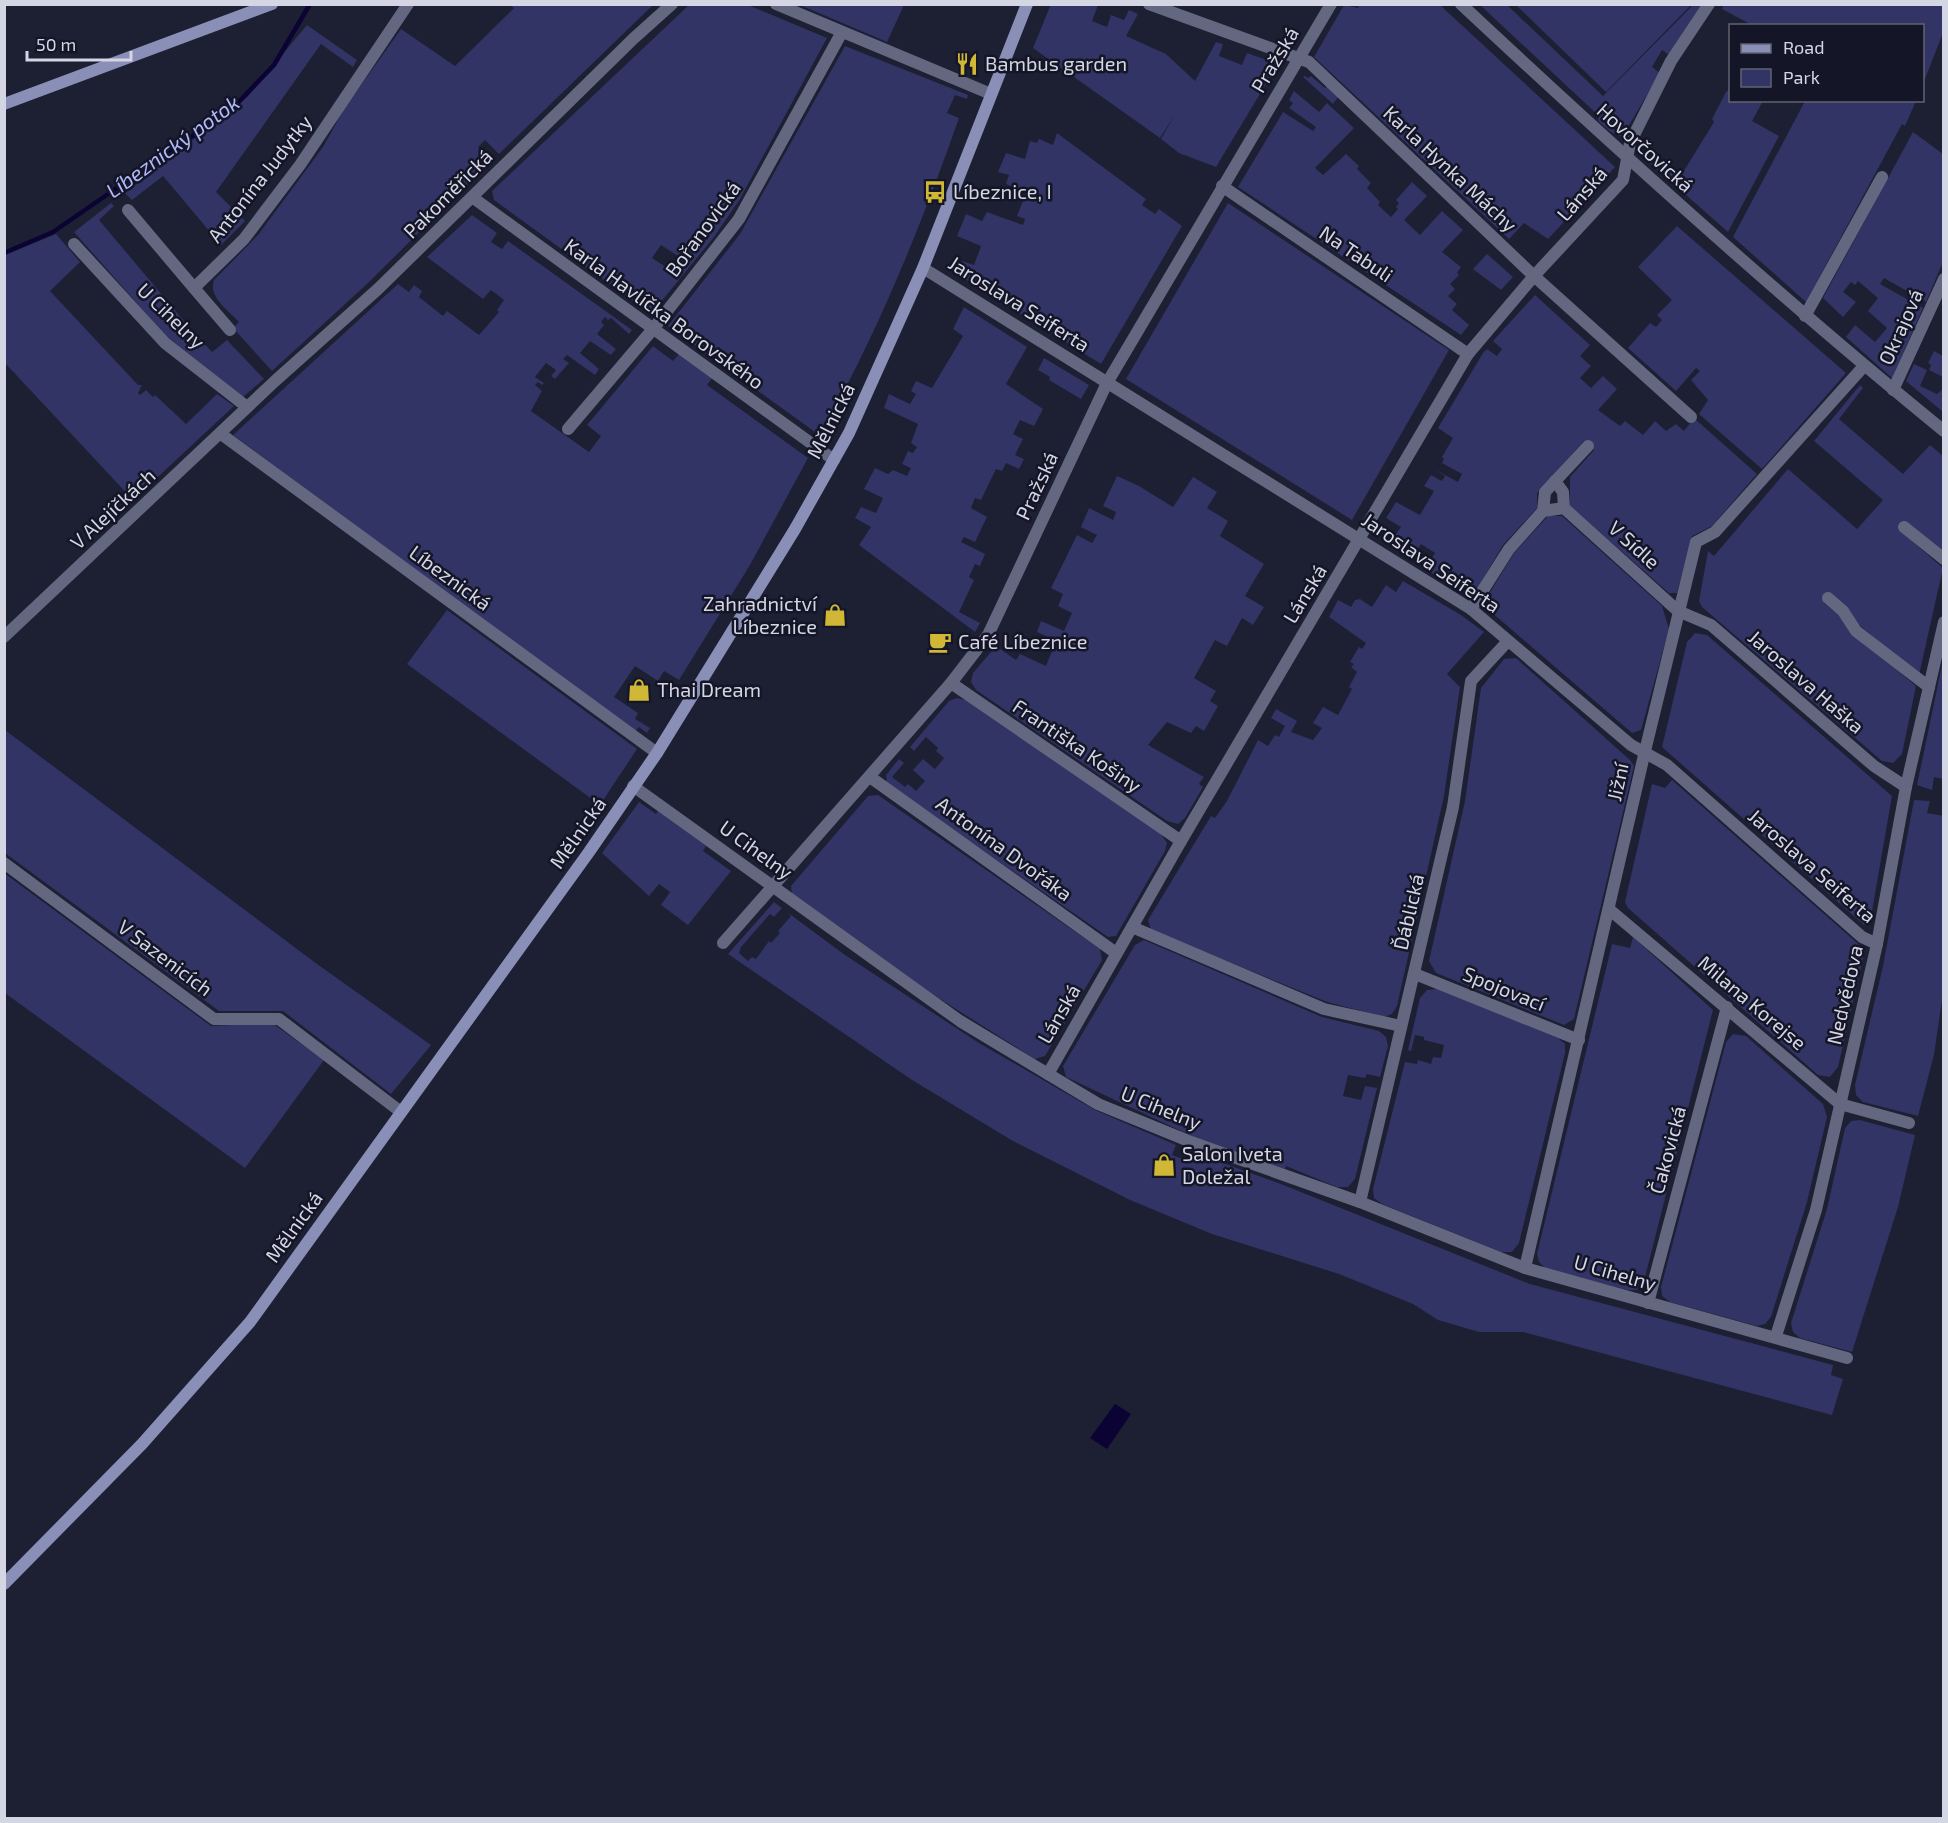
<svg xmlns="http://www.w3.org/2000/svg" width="1948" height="1823" font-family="'Exo 2',sans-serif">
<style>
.green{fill:#313464;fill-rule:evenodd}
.water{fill:#0a0333}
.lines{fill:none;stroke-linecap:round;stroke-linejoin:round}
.stream{stroke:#0a0333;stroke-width:4.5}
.minor{stroke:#636780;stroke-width:12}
.tertiary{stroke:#636780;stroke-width:12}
.secondary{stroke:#898fb7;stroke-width:12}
.labels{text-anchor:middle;stroke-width:5;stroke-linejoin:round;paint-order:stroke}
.street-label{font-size:20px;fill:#d4d6e3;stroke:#141627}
.poi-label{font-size:20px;fill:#d4d6e3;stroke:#141627;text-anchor:start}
.water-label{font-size:21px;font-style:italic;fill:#b0b9fb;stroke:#141627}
</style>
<rect width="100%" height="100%" fill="#1d1f32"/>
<g class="green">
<polygon points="1051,4 1098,5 1092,21 1107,27 1111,15 1124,20 1129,10 1138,14 1126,36 1166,54 1195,81 1216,42 1223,44 1219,56 1242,65 1247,53 1278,64 1216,167 1179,153 1161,139 1174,116 1160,138 1033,48"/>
<polygon points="1360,4 1440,5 1615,167 1548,239 1524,223 1509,239 1314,57 1344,5 1358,8"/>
<path d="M510 5H653L499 154 485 140 478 147 492 160 367 284 272 371 233 328 239 322C228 310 208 297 214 280L258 235 323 147 344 109 401 29 455 66 514 8Z"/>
<path d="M689 5H748L827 38 740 199 714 237 651 314 494 200 492 191ZM661 245 681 258 672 271 652 258Z"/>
<polygon points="800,5 904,4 904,5 887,42"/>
<polygon points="1480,5 1507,5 1603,96 1693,5 1704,5 1669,55 1662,50 1652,67 1660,73 1622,137 1611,132 1598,121 1599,116"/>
<polygon points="1516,5 1691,5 1606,92"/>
<polygon points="1724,5 1943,5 1943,33 1923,84 1922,26 1752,25 1722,9"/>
<polygon points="307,25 357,60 353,67 321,44 216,192 245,221 221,245 163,176 132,200 125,193 247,97"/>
<path d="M845 46 968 95 967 99 955 95 947 113 959 118C922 224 878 332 823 430L815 432 668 326 740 234Z"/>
<polygon points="1305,76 1308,78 1311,76 1325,88 1328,85 1339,96 1333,104 1303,77"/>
<polygon points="1730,89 1730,100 1763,101 1752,121 1779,136 1728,232 1643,157 1658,161 1682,174 1714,122 1712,119 1726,92"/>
<polygon points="1294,91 1319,112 1327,103 1354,128 1315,168 1323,175 1346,154 1359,166 1357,169 1371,183 1367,188 1380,202 1378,205 1391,217 1398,209 1396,207 1399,203 1396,200 1412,182 1427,196 1404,220 1420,235 1442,211 1463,230 1442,252 1461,267 1457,273 1459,275 1450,284 1455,289 1448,296 1457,304 1452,310 1469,325 1461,335 1238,187 1283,112 1313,131 1316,127 1289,108 1293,103 1289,100"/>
<polygon points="1805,101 1916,101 1905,126 1902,124 1806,302 1733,237"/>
<polygon points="1913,132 1943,154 1943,262 1926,302 1884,278 1880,284 1923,308 1892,378 1846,337 1855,325 1875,342 1887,328 1868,311 1878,298 1858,281 1855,285 1851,282 1843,292 1856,302 1843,317 1823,298"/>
<polygon points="1057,133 1146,199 1142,205 1155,214 1159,209 1182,226 1101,364 957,274 962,261 974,265 981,246 957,236 966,214 982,221 987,212 1023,225 1025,219 1017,216 1026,193 1006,184 1009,175 998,172 1006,153 1025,159 1030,141 1037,143 1039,139 1053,145"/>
<polygon points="111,203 114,206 99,220 195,334 212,352 227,340 264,379 243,397 166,336 74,232"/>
<polygon points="1228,203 1449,350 1352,520 1126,379"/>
<polygon points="472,215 497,233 491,242 502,249 508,241 632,330 629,334 611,318 608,320 605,317 601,322 604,325 597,334 616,349 611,355 590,341 580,353 599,369 595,375 567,355 563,359 569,363 555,379 551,376 556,370 546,363 535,377 544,383 542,385 538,382 535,385 542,391 531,411 589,452 601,436 587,425 653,346 673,361 679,354 713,377 707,385 808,458 750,565 679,680 664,671 658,681 635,666 614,697 638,713 635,719 650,728 647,733 639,727 634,732 233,435 398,284 409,292 414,285 422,291 419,297 443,316 447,311 479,335 499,312 497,310 504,300 491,290 483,299 427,257"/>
<polygon points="1677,226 1846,373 1762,469 1699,414 1708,400 1691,380 1700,371 1696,368 1676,391 1628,348 1650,323 1656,327 1662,320 1657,315 1672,300 1638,267"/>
<polygon points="56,234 80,262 50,291 138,385 142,385 138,393 140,395 146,390 153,397 155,395 186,424 217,394 234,406 133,500 5,363 5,255"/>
<polygon points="1487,254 1513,277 1501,290 1473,269"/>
<polygon points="1535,295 1590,345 1580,356 1591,366 1580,378 1591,388 1603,376 1617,389 1598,410 1620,426 1625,421 1643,435 1655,421 1666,431 1676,424 1684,431 1694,418 1757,474 1712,526 1692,536 1677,593 1669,593 1570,506 1570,477 1594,450 1584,441 1537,493 1537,508 1503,545 1477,589 1463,592 1425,569 1435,553 1421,544 1412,558 1389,544 1401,527 1386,518 1396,502 1420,515 1434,491 1424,486 1431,475 1442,481 1445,476 1434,469 1458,482 1462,474 1442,463 1444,459 1442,457 1453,438 1438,428 1483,353 1487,349 1497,356 1502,349 1493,341"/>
<polygon points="964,307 1027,347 1006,384 1043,409 1034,426 1020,420 1013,434 1023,439 1015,455 1024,459 1019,469 1006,463 1002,471 996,469 981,500 975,498 971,508 987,517 975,542 964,537 961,542 985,554 980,566 975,564 969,577 974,580 959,612 980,623 975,632 859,545 871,527 855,518 861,507 876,513 883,498 864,489 875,468 888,474 893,470 907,476 911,468 902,464 908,451 913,453 917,447 911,443 918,424 884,408 889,394 910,404 916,394 911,391 916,381 932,388 963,336 953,329"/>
<polygon points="1934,351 1943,356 1943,377 1929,370 1931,365 1928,363"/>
<polygon points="1044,358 1089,385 1081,399 1049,380 1050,377 1038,370"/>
<polygon points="1914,364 1927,370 1920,386 1937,394 1943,389 1943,412 1906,381"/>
<polygon points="1860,385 1863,388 1839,419 1903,474 1930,445 1943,456 1943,553 1905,522 1898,529 1943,568 1919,675 1859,625 1831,595 1824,603 1838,614 1853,633 1916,686 1902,754 1893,763 1882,761 1702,607 1699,601 1708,551 1714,556 1788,469 1857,529 1883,500 1814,441"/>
<polygon points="1117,476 1139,486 1173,507 1193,477 1195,478 1217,492 1207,508 1228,521 1220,536 1264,564 1245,596 1264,607 1253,625 1242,618 1227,646 1215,640 1194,678 1216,691 1210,701 1218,706 1204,731 1196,726 1191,733 1167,722 1148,745 1204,777 1199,784 1203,787 1185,818 1178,824 1167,821 976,690 971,682 973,673 996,646 1016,660 1020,654 1046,666 1056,641 1037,632 1041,621 1064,631 1072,613 1058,606 1063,594 1051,588 1077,535 1092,543 1097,535 1081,527 1089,508 1113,520 1116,512 1103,506"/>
<polygon points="1548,516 1562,516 1662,606 1669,629 1641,730 1632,733 1490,611 1487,597 1514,553"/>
<polygon points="1403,581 1461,615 1484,632 1447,674 1460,687 1444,796 1397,1006 1392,1014 1384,1017 1327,1002 1151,930 1148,920 1211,816 1215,818 1227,801 1258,740 1268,746 1275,735 1279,737 1285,726 1271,718 1276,709 1297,721 1291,732 1313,740 1322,728 1313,723 1323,707 1338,715 1352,689 1349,687 1357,672 1351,667 1354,664 1350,662 1359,647 1362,649 1366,643 1329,617 1338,600 1351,607 1355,600 1360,599 1372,607 1386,585 1396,592"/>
<polygon points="447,610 637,749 600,805 407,664"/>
<polygon points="1695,633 1707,635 1892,796 1870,923 1864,925 1662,747 1687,642"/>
<polygon points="1516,658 1630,760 1634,766 1574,1019 1564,1025 1436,973 1429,961 1465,801 1481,688 1504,659"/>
<polygon points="1943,660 1943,779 1934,777 1932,790 1917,785"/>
<polygon points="957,698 966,700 1161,834 1167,843 1165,851 1116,936 1108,937 887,784 886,775 899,759 904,763 892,777 905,787 908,784 916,791 925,781 913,770 923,759 935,769 944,758 936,751 938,748 926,737 914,751 910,747 949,701"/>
<polygon points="5,730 317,964 431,1045 391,1094 283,1011 219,1011 5,853"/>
<polygon points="1672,780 1865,950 1838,1067 1830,1077 1818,1075 1628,908 1625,902 1652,784 1665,788"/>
<polygon points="878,795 1100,949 1102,960 1045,1056 1035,1059 929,992 792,895 791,886 868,796"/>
<polygon points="1914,800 1930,801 1927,813 1944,816 1943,993 1934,1055 1918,1116 1863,1102 1856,1095 1855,1085 1883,966"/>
<polygon points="639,802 656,814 658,811 706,846 703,851 731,871 688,925 661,905 670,892 659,884 649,896 602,853"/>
<polygon points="4,873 211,1026 272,1023 324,1060 245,1168 5,993"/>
<polygon points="774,902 782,908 774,917 770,914 741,947 739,953 748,961 752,957 756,959 769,941 771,943 780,933 778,931 791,916 787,912 845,955 979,1043 1095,1110 1176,1145 1172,1155 1183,1159 1187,1150 1281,1184 1530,1284 1833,1365 1831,1375 1843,1379 1832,1415 1523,1332 1479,1332 1438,1320 1413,1304 1339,1274 1212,1234 1130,1200 1013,1141 912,1080 728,954"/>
<polygon points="1633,937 1713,1010 1644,1281 1637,1290 1627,1290 1546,1269 1539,1262 1537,1254 1612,944 1630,948"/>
<polygon points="1144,940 1322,1017 1379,1031 1386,1037 1388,1046 1380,1077 1367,1074 1365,1078 1348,1075 1343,1096 1361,1100 1365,1086 1377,1088 1355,1179 1348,1187 1337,1187 1286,1166 1285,1169 1196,1138 1066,1077 1063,1066 1135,945"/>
<polygon points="1437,989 1558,1038 1565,1044 1565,1053 1519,1243 1512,1252 1501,1252 1382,1204 1374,1198 1373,1189 1405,1062 1417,1064 1418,1060 1431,1064 1433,1057 1441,1058 1444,1045 1424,1040 1424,1037 1415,1035 1411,1051 1408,1050 1420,998 1427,990"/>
<polygon points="1733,1034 1746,1036 1823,1104 1827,1117 1807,1202 1771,1317 1765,1324 1757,1326 1670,1302 1662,1296 1661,1287 1726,1042"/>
<polygon points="1860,1120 1915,1135 1898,1207 1852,1352 1800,1338 1793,1332 1791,1323 1827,1209 1845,1128 1851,1121"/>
</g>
<polygon class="water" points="1115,1404 1131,1414 1107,1449 1090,1438"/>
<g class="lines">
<polyline class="stream" points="4,253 53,232 233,108 274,65 310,4"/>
<g class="minor">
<polyline points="776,4 991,94"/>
<polyline points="1149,4 1309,62 1534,276 1691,417"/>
<polyline points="1222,186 1468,354"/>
<polyline points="472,197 834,460"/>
<polyline points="128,210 194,288 244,239 300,165 408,4"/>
<polyline points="74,244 165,343 247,407"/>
<polyline points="923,268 1471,609 1631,745 1667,765 1862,937 1877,944"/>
<polyline points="194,288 230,330"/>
<polyline points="1805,316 1882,177"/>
<polyline points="1893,390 1944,279"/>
<polyline points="568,429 653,329 739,219 842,32"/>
<polyline points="221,434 657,753"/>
<polyline points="1555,481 1563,492 1564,508 1678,611 1711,625 1874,766 1906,787"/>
<polyline points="1564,508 1543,511 1545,492 1588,446"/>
<polyline points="1904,527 1944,559"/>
<polyline points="1828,598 1843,611 1856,631 1929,687"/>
<polyline points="1471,609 1509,549 1543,511"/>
<polyline points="4,637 275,381 378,289 633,39 672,4"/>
<polyline points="951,683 1181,841"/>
<polyline points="870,777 1116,953"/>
<polyline points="633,786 960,1021 1098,1104 1191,1142 1360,1202 1525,1268 1847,1358"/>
<polyline points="4,863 214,1019 279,1019 401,1112"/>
<polyline points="1610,910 1840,1104 1909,1123"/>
<polyline points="1132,927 1324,1009 1401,1026"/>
<polyline points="723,943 951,683 988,635 1107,383 1331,4"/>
<polyline points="1415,974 1579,1040"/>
<polyline points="1048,1074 1181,841 1468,354 1534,276 1623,180 1630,143 1671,61 1709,4"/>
<polyline points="1360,1202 1453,807 1471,681 1508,641"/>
<polyline points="1525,1268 1645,751 1696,542 1715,532 1864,366"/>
<polyline points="1648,1303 1727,1007"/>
<polyline points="1776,1336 1816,1210 1877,944 1906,787 1944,622"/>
</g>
<path class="tertiary" d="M1461 4C1618 151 1777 295 1944 431"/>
<g class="secondary">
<polyline points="4,104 272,4"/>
<polyline points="4,1584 142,1444 250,1322 589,852 657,753 795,529 849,433 923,268 1027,4"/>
</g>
</g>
<defs>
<g id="restaurant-bare" transform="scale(1.8)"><path d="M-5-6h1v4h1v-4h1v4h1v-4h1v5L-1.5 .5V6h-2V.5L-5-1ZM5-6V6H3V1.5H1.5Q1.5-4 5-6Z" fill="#d0b836" stroke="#141627" stroke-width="2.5" paint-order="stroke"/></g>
<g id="bus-bare" transform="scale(1.8)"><path d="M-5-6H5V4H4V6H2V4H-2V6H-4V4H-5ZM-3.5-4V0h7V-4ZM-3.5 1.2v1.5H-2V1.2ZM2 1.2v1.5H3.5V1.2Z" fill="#d0b836" stroke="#141627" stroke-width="2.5" paint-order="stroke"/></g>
<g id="shop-bare" transform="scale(1.8)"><path d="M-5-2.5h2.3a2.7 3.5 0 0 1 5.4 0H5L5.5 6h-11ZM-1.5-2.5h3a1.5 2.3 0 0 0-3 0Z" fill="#d0b836" stroke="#141627" stroke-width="2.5" paint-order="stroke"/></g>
<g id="cafe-bare" transform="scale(1.8)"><path d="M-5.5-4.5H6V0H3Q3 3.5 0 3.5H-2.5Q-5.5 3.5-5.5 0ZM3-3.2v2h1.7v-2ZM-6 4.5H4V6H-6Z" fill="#d0b836" stroke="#141627" stroke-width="2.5" paint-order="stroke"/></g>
</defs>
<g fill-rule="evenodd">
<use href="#restaurant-bare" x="967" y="64"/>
<use href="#bus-bare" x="935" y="192"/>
<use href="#shop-bare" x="835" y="615"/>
<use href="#cafe-bare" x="940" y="642"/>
<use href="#shop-bare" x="639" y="690"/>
<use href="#shop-bare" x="1164" y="1165"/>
</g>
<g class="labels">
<g class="street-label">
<text transform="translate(1275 60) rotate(-59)" y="7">Pražská</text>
<text transform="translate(1645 148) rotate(42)" y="7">Hovorčovická</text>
<text transform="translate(1450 169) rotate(43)" y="7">Karla Hynka Máchy</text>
<text transform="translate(260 179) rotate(-52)" y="7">Antonína Judytky</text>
<text transform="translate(448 194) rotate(-45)" y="7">Pakoměřická</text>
<text transform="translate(1582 194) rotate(-49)" y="7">Lánská</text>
<text transform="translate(703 229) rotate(-54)" y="7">Bořanovická</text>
<text transform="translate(1356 254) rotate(34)" y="7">Na Tabuli</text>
<text transform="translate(1019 304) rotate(32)" y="7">Jaroslava Seiferta</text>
<text transform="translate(664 314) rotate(36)" y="7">Karla Havlíčka Borovského</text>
<text transform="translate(171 316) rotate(44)" y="7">U Cihelny</text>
<text transform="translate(1901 327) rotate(-66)" y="7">Okrajová</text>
<text transform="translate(831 421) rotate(-63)" y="7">Mělnická</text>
<text transform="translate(1037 486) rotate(-65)" y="7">Pražská</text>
<text transform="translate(113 509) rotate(-43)" y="7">V Alejíčkách</text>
<text transform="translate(1634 545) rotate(42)" y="7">V Sídle</text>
<text transform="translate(1431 563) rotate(34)" y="7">Jaroslava Seiferta</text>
<text transform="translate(450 578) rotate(36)" y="7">Líbeznická</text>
<text transform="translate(1305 594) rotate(-59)" y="7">Lánská</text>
<text transform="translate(1806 682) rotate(41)" y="7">Jaroslava Haška</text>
<text transform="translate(1077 746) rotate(34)" y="7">Františka Košiny</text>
<text transform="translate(1618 782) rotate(-78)" y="7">Jižní</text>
<text transform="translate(578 833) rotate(-55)" y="7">Mělnická</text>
<text transform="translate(1004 849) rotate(36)" y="7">Antonína Dvořáka</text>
<text transform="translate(756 850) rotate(36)" y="7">U Cihelny</text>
<text transform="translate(1812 866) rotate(41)" y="7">Jaroslava Seiferta</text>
<text transform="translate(1409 912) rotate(-77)" y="7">Ďáblická</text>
<text transform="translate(165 958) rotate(37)" y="7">V Sazenicích</text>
<text transform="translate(1504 989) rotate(22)" y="7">Spojovací</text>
<text transform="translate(1845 995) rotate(-77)" y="7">Nedvědova</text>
<text transform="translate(1752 1003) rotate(40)" y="7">Milana Korejse</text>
<text transform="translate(1059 1014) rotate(-60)" y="7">Lánská</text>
<text transform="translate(1161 1108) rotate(22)" y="7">U Cihelny</text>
<text transform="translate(1668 1150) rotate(-75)" y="7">Čakovická</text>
<text transform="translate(294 1227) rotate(-54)" y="7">Mělnická</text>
<text transform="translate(1615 1273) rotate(16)" y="7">U Cihelny</text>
</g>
<g class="poi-label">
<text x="985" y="71">Bambus garden</text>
<text x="953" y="199">Líbeznice, I</text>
<text x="817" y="611" text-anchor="end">Zahradnictví<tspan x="817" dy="23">Líbeznice</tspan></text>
<text x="958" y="649">Café Líbeznice</text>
<text x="657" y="697">Thai Dream</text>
<text x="1182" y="1161">Salon Iveta<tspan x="1182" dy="23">Doležal</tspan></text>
</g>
<g class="water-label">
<text transform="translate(173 147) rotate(-36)" y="7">Líbeznický potok</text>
</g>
</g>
<rect width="1948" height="1823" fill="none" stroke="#d4d6e3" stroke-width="12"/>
<rect x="1729" y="24" width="195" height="78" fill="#141627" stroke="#616372" stroke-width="1.5"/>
<rect x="1741" y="44" width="30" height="9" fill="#898fb7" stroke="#616372" stroke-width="1.5"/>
<text x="1783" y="54" font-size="18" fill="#d4d6e3">Road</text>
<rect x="1741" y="69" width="30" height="18" fill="#313464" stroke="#616372" stroke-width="1.5"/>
<text x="1783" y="84" font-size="18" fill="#d4d6e3">Park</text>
<path d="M27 51v9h104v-9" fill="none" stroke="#d4d6e3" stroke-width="3"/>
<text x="36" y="51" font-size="18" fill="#d4d6e3" stroke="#141627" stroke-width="4.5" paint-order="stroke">50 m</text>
</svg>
